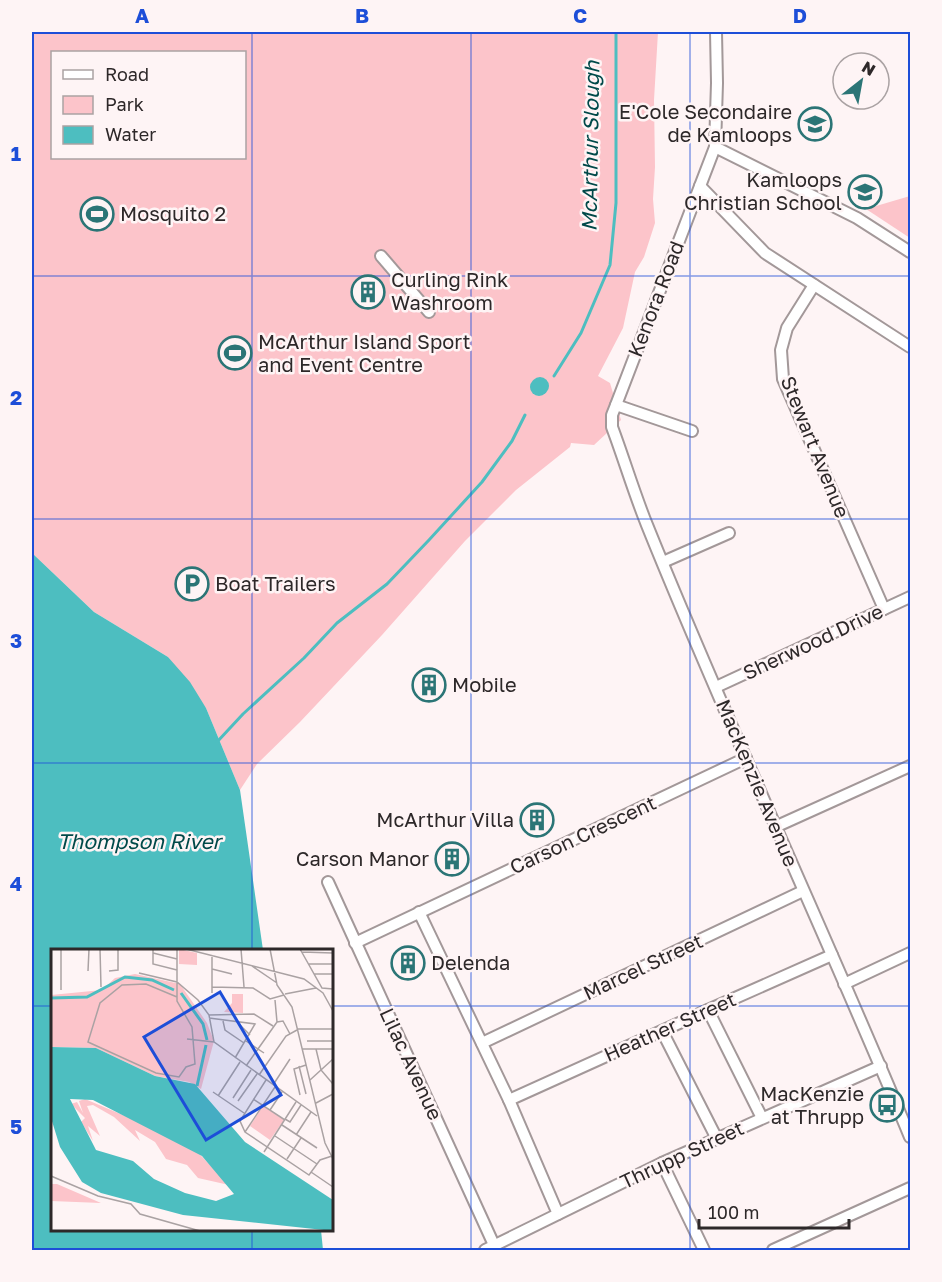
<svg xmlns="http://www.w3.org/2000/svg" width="942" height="1282" font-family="'Golos Text',sans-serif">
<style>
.green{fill:#fcc4ca;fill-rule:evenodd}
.water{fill:#4dbec0}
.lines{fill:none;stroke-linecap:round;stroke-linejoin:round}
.stream{stroke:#4dbec0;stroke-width:3}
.river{stroke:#4dbec0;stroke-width:18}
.minor-casing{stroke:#a39899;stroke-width:14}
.minor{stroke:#fff;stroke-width:10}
.grid{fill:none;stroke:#1d4ed8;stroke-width:1.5;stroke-opacity:0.55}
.labels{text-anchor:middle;stroke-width:5;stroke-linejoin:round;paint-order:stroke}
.poi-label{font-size:20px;fill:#2d2829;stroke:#fef4f5;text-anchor:start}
.street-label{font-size:20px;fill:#2d2829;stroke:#fef4f5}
.water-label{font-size:21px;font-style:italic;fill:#004949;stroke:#fef4f5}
.inset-river{fill:none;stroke:#4dbec0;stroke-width:3}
.inset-road{fill:none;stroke:#aaa2a3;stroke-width:1.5}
.view{fill:#1d4ed8;fill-opacity:0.15;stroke:#1d4ed8;stroke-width:3}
.inset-edge{fill:none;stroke:#2d2829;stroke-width:3}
.neatline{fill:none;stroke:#1d4ed8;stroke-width:2}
.grid-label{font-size:20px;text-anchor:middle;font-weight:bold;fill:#1d4ed8}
</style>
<rect width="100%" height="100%" fill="#fef4f5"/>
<g class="green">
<path d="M32 32H658L654 100 655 167 653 199 655 223 644 257 635 272 623 328 598 376 610 383 621 420 594 445 571 443 570 447 516 490 465 541 382 635 300 722 257 764 240 790 206 708 168 657 94 612 32 553ZM52 52H244V158H52Z"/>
<polygon points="910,196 910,238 866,209"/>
</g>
<polygon class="water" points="32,553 94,612 168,657 190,682 206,708 240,790 263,950 52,950 52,1230 321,1230 323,1250 32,1250"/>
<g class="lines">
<g class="stream">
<polyline points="554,376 581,333 610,265 616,203 616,32"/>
<polyline points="217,742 243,714 304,658 337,623 387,584 429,540 482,482 512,441 525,415"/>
</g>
<polyline class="river" points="539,387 540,386"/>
<g class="minor-casing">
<g id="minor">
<path d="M716 32 717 83 715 147 616 405 612 415V427C624 459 634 493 647 525 730 731 825 932 910 1137"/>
<polyline points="715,147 857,218 910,252"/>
<polyline points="700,186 765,253 910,347"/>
<polyline points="381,256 429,312"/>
<polyline points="814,285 787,328 781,350 783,379 884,609"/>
<polyline points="616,405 692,431"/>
<polyline points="663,562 729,533"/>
<polyline points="716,687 910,597"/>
<polyline points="775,827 910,766"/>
<polyline points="328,882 494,1245"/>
<polyline points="419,912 509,1100 558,1214"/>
<polyline points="355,943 746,758"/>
<polyline points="844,984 910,953"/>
<polyline points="708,1010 762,1118"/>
<polyline points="662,1031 717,1139"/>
<polyline points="482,1043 803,891"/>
<polyline points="509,1100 708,1010 832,955"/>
<polyline points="662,1163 704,1250"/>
<polyline points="485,1250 662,1163 881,1066"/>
<polyline points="773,1250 910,1188"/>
</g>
</g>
<use href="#minor" class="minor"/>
</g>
<path class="grid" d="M252 32V950M471 32V1250M690 32V1250M32 276H910M32 519H910M32 763H910M32 1006H52M332 1006H910M252 1230V1250"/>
<defs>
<g id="school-ring" transform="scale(1.725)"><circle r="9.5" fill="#fef4f5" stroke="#2b7576" stroke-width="1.5"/><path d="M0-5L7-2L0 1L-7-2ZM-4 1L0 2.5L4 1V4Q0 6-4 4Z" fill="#2b7576"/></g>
<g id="stadium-ring" transform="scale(1.725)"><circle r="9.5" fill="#fef4f5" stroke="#2b7576" stroke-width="1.5"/><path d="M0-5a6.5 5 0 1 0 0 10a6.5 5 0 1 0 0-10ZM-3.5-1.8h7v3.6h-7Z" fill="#2b7576"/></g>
<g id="building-ring" transform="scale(1.725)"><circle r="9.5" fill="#fef4f5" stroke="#2b7576" stroke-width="1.5"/><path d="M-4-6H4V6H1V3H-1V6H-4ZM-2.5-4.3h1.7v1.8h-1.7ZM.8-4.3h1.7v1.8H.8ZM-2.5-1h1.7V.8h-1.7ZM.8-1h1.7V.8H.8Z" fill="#2b7576"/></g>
<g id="parking-ring" transform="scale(1.725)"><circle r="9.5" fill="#fef4f5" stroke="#2b7576" stroke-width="1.5"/><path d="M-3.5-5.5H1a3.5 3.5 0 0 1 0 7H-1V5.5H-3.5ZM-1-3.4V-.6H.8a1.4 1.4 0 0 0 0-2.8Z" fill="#2b7576"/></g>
<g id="bus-ring" transform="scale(1.725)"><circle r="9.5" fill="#fef4f5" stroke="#2b7576" stroke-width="1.5"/><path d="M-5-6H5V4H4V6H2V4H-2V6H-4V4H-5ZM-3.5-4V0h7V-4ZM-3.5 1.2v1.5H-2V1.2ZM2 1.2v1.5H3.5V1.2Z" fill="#2b7576"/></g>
</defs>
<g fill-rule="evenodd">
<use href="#school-ring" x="815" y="124"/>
<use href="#school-ring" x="865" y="192"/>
<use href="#stadium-ring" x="97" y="214"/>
<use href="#building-ring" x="368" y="292"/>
<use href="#stadium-ring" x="235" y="353"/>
<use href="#parking-ring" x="192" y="584"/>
<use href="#building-ring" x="429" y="685"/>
<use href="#building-ring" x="537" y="820"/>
<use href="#building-ring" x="452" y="859"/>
<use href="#building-ring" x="408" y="963"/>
<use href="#bus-ring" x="887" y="1105"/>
</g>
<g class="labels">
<g class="poi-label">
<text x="792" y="119" text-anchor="end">E'Cole Secondaire<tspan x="792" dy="23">de Kamloops</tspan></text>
<text x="842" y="187" text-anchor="end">Kamloops<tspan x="842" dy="23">Christian School</tspan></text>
<text x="120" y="221">Mosquito 2</text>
<text x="391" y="287">Curling Rink<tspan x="391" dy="23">Washroom</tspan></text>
<text x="258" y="349">McArthur Island Sport<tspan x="258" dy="23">and Event Centre</tspan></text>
<text x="215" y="591">Boat Trailers</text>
<text x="452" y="692">Mobile</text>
<text x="514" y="827" text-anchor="end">McArthur Villa</text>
<text x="429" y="866" text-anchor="end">Carson Manor</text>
<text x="431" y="970">Delenda</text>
<text x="864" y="1101" text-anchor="end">MacKenzie<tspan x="864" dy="23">at Thrupp</tspan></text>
</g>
<g class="street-label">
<text transform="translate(656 299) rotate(-69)" y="7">Kenora Road</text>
<text transform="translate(815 447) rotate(68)" y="7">Stewart Avenue</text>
<text transform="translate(813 642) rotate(-25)" y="7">Sherwood Drive</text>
<text transform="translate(757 783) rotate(67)" y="7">MacKenzie Avenue</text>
<text transform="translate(583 835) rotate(-25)" y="7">Carson Crescent</text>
<text transform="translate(643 967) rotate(-25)" y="7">Marcel Street</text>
<text transform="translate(670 1027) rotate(-24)" y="7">Heather Street</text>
<text transform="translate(411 1064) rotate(65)" y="7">Lilac Avenue</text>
<text transform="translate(682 1155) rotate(-25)" y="7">Thrupp Street</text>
</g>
<g class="water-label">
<text transform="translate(591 146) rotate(-89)" y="7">McArthur Slough</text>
<text x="139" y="849">Thompson River</text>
</g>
</g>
<g transform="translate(51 949)">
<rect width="282" height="282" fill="#fef4f5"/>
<path d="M128 0 146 4V16L128 15ZM84 25 129 35 156 74 163 92 150 140 138 133 104 127 45 99 0 98V46L51 41 64 29ZM181 45H192V64L173 63 181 54ZM34 150 138 194 178 236 147 229 136 216 115 210 104 193 84 181 89 192 63 168 42 156 36 157 49 187 37 177 42 192 30 173 34 169 20 155 26 153 32 164 28 152ZM212 157 233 171 219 191 199 177ZM0 235H6L50 254 0 252Z" fill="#fcc4ca"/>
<path d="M0 98 45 99 104 127 144 135 194 193 282 251V282L132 266 50 244 31 233 9 198 0 169ZM19 150 42 151 151 207 183 245 165 252 134 244 103 230 82 212 45 201Z" fill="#4dbec0" fill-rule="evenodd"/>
<path class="inset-river" d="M130 44 152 75 156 91M0 49 36 48 74 28 101 31 123 41M146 137 155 96"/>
<path class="inset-road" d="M49 0 50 38M102 0V15L126 21M135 0 253 30 272 44 282 62M190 0 193 38M219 0 226 36 241 58 274 194 282 210M249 0 271 39 282 40M251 3 282 4M102 4 126 10M257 15H282M201 17 226 34M161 20 181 25M37 22 38 0M58 22 67 21V0M88 24 126 33 147 51 158 66 163 93M263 25H282M161 38 202 39 219 50 233 46M10 41V0M161 44V6M234 45 265 39M126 48 95 35 71 36 49 54 37 93 105 124 128 128 135 118 144 115 141 78 126 52V0M224 51 226 73M158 66 203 65 222 77M158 69 204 75 184 109M172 72 174 81 193 94M185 72 199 86M247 80H282M136 90 163 93 266 167M195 92 213 104M256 92H282M251 100H282M265 100 270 121 282 135M195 117 226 73 232 72 239 85M248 117 255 145M208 126 235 87 246 81M215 131 189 172 194 183 258 226 269 211 281 207M259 131 282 110M222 136 239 110M162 143 193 164M249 146 243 120 255 116M167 147 189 113M182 149 200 121M202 150 234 171M187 152 206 125M265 154 282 145M219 161 231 143M234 170 239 173 250 156M231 176 266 199M194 183 224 138M245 186 260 163M224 187 266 215M213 203 245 153M236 210 250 189M260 223 282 238M0 227 47 247 80 255 89 265 149 282"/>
<path class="view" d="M169 43 230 146 155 191 93 88Z"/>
<rect width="282" height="282" class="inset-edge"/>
</g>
<rect width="942" height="1282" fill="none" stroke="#fef4f5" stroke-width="66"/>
<rect x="51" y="51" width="195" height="108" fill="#fef4f5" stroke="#aaa2a3" stroke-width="1.5"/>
<rect x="63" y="70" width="30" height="9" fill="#ffffff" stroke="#aaa2a3" stroke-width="1.5"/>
<text x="105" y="81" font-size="18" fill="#2d2829">Road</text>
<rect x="63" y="96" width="30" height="18" fill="#fcc4ca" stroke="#aaa2a3" stroke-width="1.5"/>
<text x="105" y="111" font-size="18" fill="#2d2829">Park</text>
<rect x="63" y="126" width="30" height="18" fill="#4dbec0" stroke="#aaa2a3" stroke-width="1.5"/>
<text x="105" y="141" font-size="18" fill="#2d2829">Water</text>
<g transform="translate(861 81) rotate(31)"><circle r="28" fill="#fef4f5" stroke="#aaa2a3" stroke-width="1.5"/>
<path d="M0-4.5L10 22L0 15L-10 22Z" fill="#2b7576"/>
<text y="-9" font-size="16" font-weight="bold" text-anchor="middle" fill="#2d2829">N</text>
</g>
<path d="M699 1219v9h150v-9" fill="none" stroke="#2d2829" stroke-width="3"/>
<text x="708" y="1219" font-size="18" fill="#2d2829" stroke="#fef4f5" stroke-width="4.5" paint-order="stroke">100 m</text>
<rect x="33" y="33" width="876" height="1216" class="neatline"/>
<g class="grid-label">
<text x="142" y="23">A</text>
<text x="362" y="23">B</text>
<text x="580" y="23">C</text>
<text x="800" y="23">D</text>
<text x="16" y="161">1</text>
<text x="16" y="405">2</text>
<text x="16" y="648">3</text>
<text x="16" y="891">4</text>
<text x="16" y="1134">5</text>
</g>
</svg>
